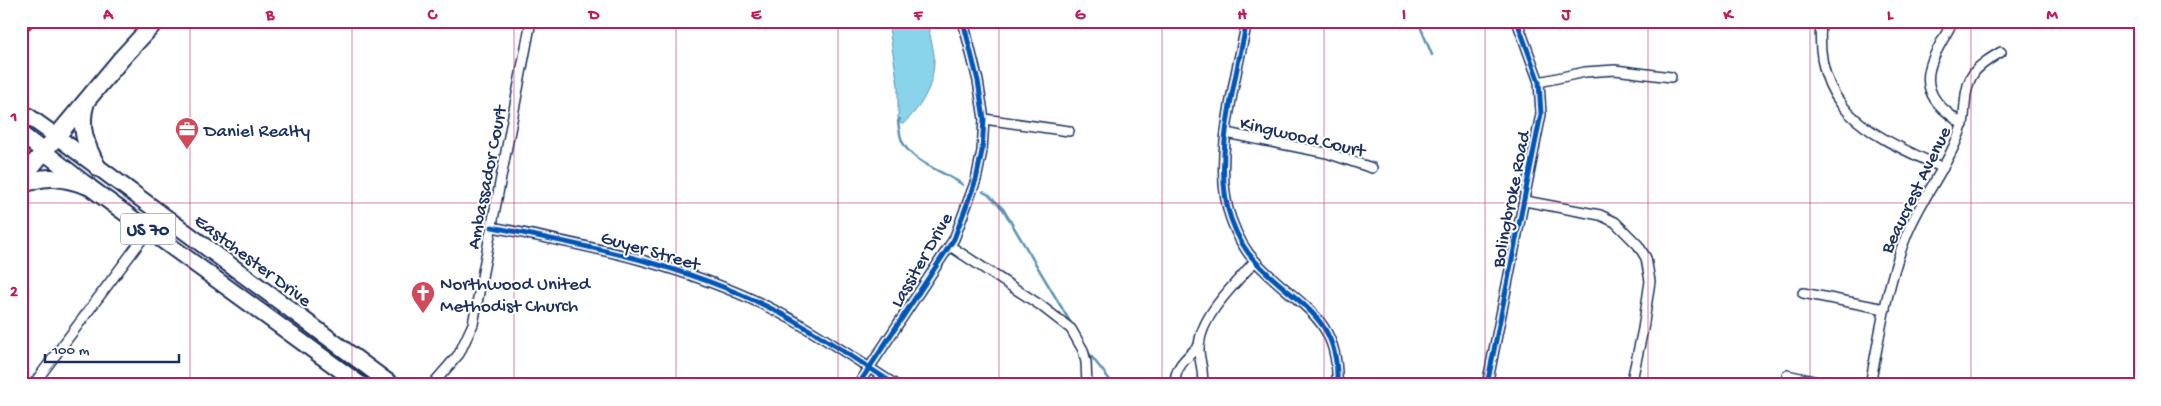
<svg xmlns="http://www.w3.org/2000/svg" width="2161" height="406" font-family="'Gochi Hand',sans-serif">
<style>
.water{fill:#89d4ea;stroke:#5d92b2}
.lines{fill:none;stroke-linecap:round;stroke-linejoin:round}
.stream{stroke:#5d92b2;stroke-width:2.5}
.minor-casing{stroke:#1b2f5e;stroke-width:12}
.primary-casing{stroke:#1b2f5e;stroke-width:19}
.trunk-casing{stroke:#1b2f5e;stroke-width:19}
.motorway-casing{stroke:#1b2f5e;stroke-width:20}
.minor{stroke:#fff;stroke-width:9}
.primary{stroke:#fff;stroke-width:15}
.trunk{stroke:#fff;stroke-width:15}
.motorway{stroke:#fff;stroke-width:16}
.cycleway-casing{stroke:#fff;stroke-width:8}
.cycleway{stroke:#0057b8;stroke-width:5}
.grid{fill:none;stroke:#c2185b;stroke-width:1;stroke-opacity:0.55}
.labels{text-anchor:middle;stroke-width:4;stroke-linejoin:round;paint-order:stroke}
.shield{fill:#fff;stroke:#5f6d8e;stroke-width:1}
.shield-label{font-size:18px;font-weight:bold;fill:#1b2f5e}
.poi-label{font-size:19px;fill:#1b2f5e;stroke:#fff;text-anchor:start}
.street-label{font-size:19px;fill:#1b2f5e;stroke:#fff}
.neatline{fill:none;stroke:#c2185b;stroke-width:2}
.grid-label{font-size:16px;text-anchor:middle;font-weight:bold;fill:#c2185b}
</style>
<rect width="100%" height="100%" fill="#fff"/>
<filter id="ink" filterUnits="userSpaceOnUse"><feTurbulence type="fractalNoise" baseFrequency=".02" numOctaves="2"/><feDisplacementMap in="SourceGraphic" scale="10" xChannelSelector="R" yChannelSelector="G"/><feConvolveMatrix kernelMatrix="1 2 1 2 8 2 1 2 1" color-interpolation-filters="sRGB"/></filter>
<g filter="url(#ink)">
<path class="water" d="M888 21H929C928 33 933 44 934 56 935 83 923 106 903 124L898 122V86Z"/>
<g class="lines">
<g class="stream">
<polyline points="1418,21 1432,55"/>
<path d="M900 119 898 122C899 128 900 136 902 141 911 162 945 172 963 185"/>
<polyline points="983,192 989,195 1003,209 1072,325"/>
<polyline points="1087,351 1114,385"/>
</g>
<g class="minor-casing">
<g id="minor">
<path d="M1247 21C1236 78 1211 165 1231 219 1236 233 1245 251 1256 262 1296 305 1340 315 1337 385"/>
<path d="M1821 21C1813 113 1873 135 1943 168"/>
<path d="M1953 21C1936 54 1910 83 1948 113 1953 117 1958 121 1963 125"/>
<polyline points="1539,82 1585,72 1615,70 1671,77"/>
<polyline points="984,119 1069,131"/>
<polyline points="1226,133 1327,153 1372,168"/>
<polyline points="1525,201 1600,215 1615,222 1638,245 1646,258 1650,281 1643,329 1631,385"/>
<path d="M492 227C589 246 687 265 776 311 817 332 856 360 896 385"/>
<polyline points="950,246 1040,305 1071,329 1083,350 1086,362 1087,385"/>
<polyline points="1803,293 1885,309"/>
<polyline points="1787,375 1832,385"/>
<polyline points="33,385 149,230"/>
<polyline points="432,385 459,354 473,324 531,21"/>
<polyline points="858,385 954,239 976,180 982,151 984,119 978,81 963,21"/>
<path d="M1176 385C1172 369 1188 356 1199 346"/>
<path d="M1202 385C1205 371 1198 359 1199 346 1201 315 1236 283 1255 261"/>
<polyline points="1487,385 1541,114 1539,82 1517,21"/>
<path d="M1870 385C1880 334 1887 282 1907 234 1922 197 1949 165 1962 126 1965 120 1964 111 1965 104 1967 73 1976 67 2001 52"/>
</g>
</g>
<g class="primary-casing">
<g id="primary">
<polyline points="56,136 392,385"/>
<polyline points="43,151 88,186 361,385"/>
</g>
</g>
<g class="trunk-casing">
<g id="trunk">
<polyline points="21,111 56,136"/>
<polyline points="21,134 43,151"/>
</g>
</g>
<g class="motorway-casing">
<g id="motorway">
<polyline points="21,23 24,21"/>
<path d="M86 102C78 127 86 146 98 168"/>
<polyline points="21,179 122,58 156,21"/>
<path d="M21 186C44 173 65 178 88 186"/>
</g>
</g>
<use href="#minor" class="minor"/>
<use href="#primary" class="primary"/>
<use href="#trunk" class="trunk"/>
<use href="#motorway" class="motorway"/>
<g class="cycleway-casing">
<g id="cycleway">
<path d="M1247 21C1236 78 1211 165 1231 219 1236 233 1245 251 1256 262 1296 305 1340 315 1337 385"/>
<path d="M492 227C589 246 687 265 776 311 817 332 856 360 896 385"/>
<polyline points="858,385 954,239 976,180 982,151 984,119 978,81 963,21"/>
<polyline points="1487,385 1541,114 1539,82 1517,21"/>
</g>
</g>
<use href="#cycleway" class="cycleway"/>
</g>
</g>
<path class="grid" d="M190 21V385M352 21V385M514 21V385M676 21V385M838 21V385M999 21V385M1162 21V385M1324 21V385M1485 21V385M1648 21V385M1810 21V385M1971 21V385M21 203H2140"/>
<defs>
<g id="office-pin" transform="scale(1.25)"><path d="M0 17L-7.5 6A9.5 9.5 0 1 1 7.5 6Z" fill="#d1495b" stroke="#fff"/><path d="M-6-3h4V-5.5h4V-3h4V5H-6ZM-1-4.5V-3h2v-1.5ZM-6 0V1H6V0Z" fill="#fff"/></g>
<g id="church-pin" transform="scale(1.25)"><path d="M0 17L-7.5 6A9.5 9.5 0 1 1 7.5 6Z" fill="#d1495b" stroke="#fff"/><path d="M-1.2-6h2.4v3.5h3.3v2.4h-3.3V6h-2.4V-.1h-3.3v-2.4h3.3Z" fill="#fff"/></g>
</defs>
<g fill-rule="evenodd">
<use href="#office-pin" x="187" y="129"/>
<use href="#church-pin" x="423" y="293"/>
</g>
<g class="labels">
<rect class="shield" x="120.5" y="213.5" width="55" height="31" rx="4"/>
<g class="shield-label">
<text x="148" y="235">US 70</text>
</g>
<g class="poi-label">
<text x="204" y="136">Daniel Realty</text>
<text x="440" y="289">Northwood United<tspan x="440" dy="22">Methodist Church</tspan></text>
</g>
<g class="street-label">
<text transform="translate(1303 135) rotate(13)" y="7">Kingwood Court</text>
<text transform="translate(485 177) rotate(-79)" y="7">Ambassador Court</text>
<text transform="translate(1914 189) rotate(-64)" y="7">Beaucrest Avenue</text>
<text transform="translate(1509 199) rotate(-79)" y="7">Bolingbroke Road</text>
<text transform="translate(651 249) rotate(16)" y="7">Guyer Street</text>
<text transform="translate(254 259) rotate(37)" y="7">Eastchester Drive</text>
<text transform="translate(920 259) rotate(-60)" y="7">Lassiter Drive</text>
</g>
</g>
<rect width="2161" height="406" fill="none" stroke="#fff" stroke-width="55"/>
<path d="M45 354v8h134v-8" fill="none" stroke="#1b2f5e" stroke-width="2.5"/>
<text x="52" y="354" font-size="15" fill="#1b2f5e" stroke="#ffffff" stroke-width="4" paint-order="stroke">100 m</text>
<rect x="28" y="28" width="2106" height="350" class="neatline"/>
<g class="grid-label">
<text x="108" y="19">A</text>
<text x="270" y="19">B</text>
<text x="432" y="19">C</text>
<text x="594" y="19">D</text>
<text x="756" y="19">E</text>
<text x="918" y="19">F</text>
<text x="1080" y="19">G</text>
<text x="1242" y="19">H</text>
<text x="1404" y="19">I</text>
<text x="1566" y="19">J</text>
<text x="1728" y="19">K</text>
<text x="1890" y="19">L</text>
<text x="2052" y="19">M</text>
<text x="14" y="121">1</text>
<text x="14" y="296">2</text>
</g>
</svg>
